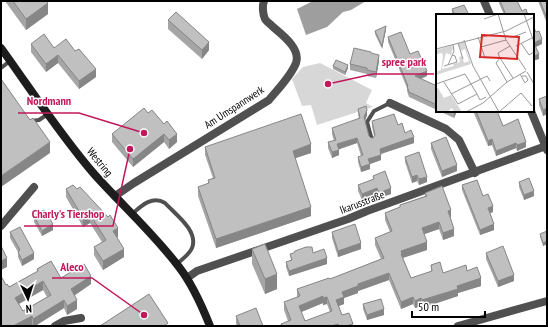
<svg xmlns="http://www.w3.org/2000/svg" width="548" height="327" font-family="'PT Sans Narrow',sans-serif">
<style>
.green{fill:#d7d7d7}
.water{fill:#9e9e9e}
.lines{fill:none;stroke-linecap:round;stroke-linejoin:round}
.lane{stroke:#505050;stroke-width:4}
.street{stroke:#505050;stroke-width:8}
.secondary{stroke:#1d1d1d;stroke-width:8}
.wall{fill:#a5a5a5;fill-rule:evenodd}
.shaded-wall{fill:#868686}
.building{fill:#c0c0c0;stroke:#868686;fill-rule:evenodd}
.labels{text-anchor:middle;stroke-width:3;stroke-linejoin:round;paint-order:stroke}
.street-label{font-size:11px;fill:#000;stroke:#fff}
.inset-road{fill:none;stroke:#999;stroke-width:1}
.view{fill:#d62828;fill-opacity:0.15;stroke:#d62828;stroke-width:2}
.inset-edge{fill:none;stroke:#000;stroke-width:2}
.leader{fill:none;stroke:#c2185b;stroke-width:1.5}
.callout-dot{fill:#c2185b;stroke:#fff;stroke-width:1.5}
.callout-label{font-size:12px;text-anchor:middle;font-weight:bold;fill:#c2185b;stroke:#fff;stroke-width:3;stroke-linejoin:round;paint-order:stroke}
</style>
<rect width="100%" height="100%" fill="#fff"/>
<polygon class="green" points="320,63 372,90 366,103 373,107 317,125 311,105 302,106 292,79 303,67"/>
<polygon class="water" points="313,1 366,1 351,10 343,12 327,27 306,35 297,9"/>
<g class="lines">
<g class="lane">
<polyline points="1,68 10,61"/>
<polyline points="31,121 39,120 48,114"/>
<polyline points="372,140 367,122 374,111 390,103"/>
<path d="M132 214C141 206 152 195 165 203 175 214 199 231 192 248 189 255 182 259 177 264"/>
</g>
<g class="street">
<polyline points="484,1 490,15"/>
<polyline points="390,103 446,129 459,140 475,173"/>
<polyline points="531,111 547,150"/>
<path d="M115 196 134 183 269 100C278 89 291 76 296 63 301 48 281 34 272 26 270 24 266 21 265 19 263 15 262 6 264 1"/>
<polyline points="1,226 34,187"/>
<polyline points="187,278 197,271 348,219 367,211 546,146"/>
<polyline points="55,326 64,321 81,318"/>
<polyline points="458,326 547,301"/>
</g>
<path class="secondary" d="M1 48C32 91 61 136 95 175 123 206 154 234 179 267 193 285 202 306 210 326"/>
</g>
<g class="wall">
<polygon points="5,1 46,1 48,14 26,30"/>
<polygon points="499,1 517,1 522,11 528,15 504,15 499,3"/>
<polygon points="538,1 547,1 546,21"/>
<polygon points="452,9 469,15 452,15"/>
<polygon points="168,20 209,50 202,59 168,29"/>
<polygon points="386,29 382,49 375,34 375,31"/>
<polygon points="388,37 410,54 427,76 421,79 437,86 437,110 409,97 407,91 407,88 388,42"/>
<polygon points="31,44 75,51 96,77 79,89 58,63 46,72 31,52"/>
<polygon points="379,61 376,78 367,76 367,74 350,70 350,64"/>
<polygon points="333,66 348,68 345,75 333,69"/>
<polygon points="547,96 547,114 543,116 539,105 539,99"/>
<polygon points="358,109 367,115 365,121 369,136 371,138 373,138 374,136 372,126 372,121 398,125 414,143 381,154 381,160 370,164 370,169 361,172 358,162 358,157 361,156 357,143 339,149 339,155 332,158 328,148 328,142 334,141 332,134 332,128 359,119 358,114"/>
<polygon points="439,111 457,111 454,118"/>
<polygon points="473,111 497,111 503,126 526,147 517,151 516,148 496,156 492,145 488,146"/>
<polygon points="148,113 177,142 169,149 164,142 133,167 112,142 112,134"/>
<polygon points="431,143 457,171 442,177 431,149"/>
<polygon points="205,147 311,153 295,158 311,216 216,248 198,196 198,187 208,184 208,180 213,178 205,155"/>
<polygon points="405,157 427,182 419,185 417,181 412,183 405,162"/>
<polygon points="373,176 391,194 379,198 377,194 362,200 358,191 358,185 373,180"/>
<polygon points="519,182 534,196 524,200 519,187"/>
<polygon points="462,185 483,196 493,212 489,213 494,230 480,235 462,190"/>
<polygon points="66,189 118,237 117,237 124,257 103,270 94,255 94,247 102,242 90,223 83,227 66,197"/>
<path d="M425 193 451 217H450L454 236 443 240 439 229 424 234 427 250 403 258 411 278 431 272V265L443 273 467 271 481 286 458 293V296L422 308 421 306 415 308 413 304 401 309 389 280 358 291V293L344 298V304L339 306 342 315 353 326H281V324L288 321 284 310V302L297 297V289L330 279 381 259 375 245V238L390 232 385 220V213L400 207V205L425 196ZM323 303V305L327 304 330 312 305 321 301 312Z"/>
<polygon points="34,216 53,230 42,236 34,222"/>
<polygon points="546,216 547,216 547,225 546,222"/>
<polygon points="10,232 34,259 22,266 18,257 18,252 10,238"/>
<polygon points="332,232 361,249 338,257 332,238"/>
<polygon points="547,232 547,244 543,246 540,237 540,234"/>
<polygon points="252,249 277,289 265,294 252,264"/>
<polygon points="313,253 327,264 289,276 286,267 286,262 291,260 290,254"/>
<polygon points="486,253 514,281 498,287 486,259"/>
<path d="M51 261 61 278 84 264 91 276V284L74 295 77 300V309L67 315 64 308 35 326H32V325L30 326H1V276L6 285 7 284 9 287 37 272V269ZM43 290 47 297 23 311 19 304Z"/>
<polygon points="363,304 384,315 367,320 363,309"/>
<polygon points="236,316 263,326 237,326 236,324"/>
</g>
<g class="shaded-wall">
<polygon points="48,3 48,14 26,30 26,19"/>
<polygon points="386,26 386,29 382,49 382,46"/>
<polygon points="542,39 542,44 534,48 534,43"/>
<polygon points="209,42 209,50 202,59 202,50"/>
<polygon points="539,54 539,59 533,61 533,56"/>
<polygon points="58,55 58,63 46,72 46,64"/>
<polygon points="379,55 379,61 376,78 376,72"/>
<polygon points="348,65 348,68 345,75 345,72"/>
<polygon points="96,69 96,77 79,89 79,81"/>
<polygon points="427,71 427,76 415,81 415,76"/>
<polygon points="547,108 547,114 543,116 543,110"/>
<polygon points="367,110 367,115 364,123 364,117"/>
<polygon points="455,111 457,111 454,118 454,113"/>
<polygon points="164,134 164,142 133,167 133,159"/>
<polygon points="177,134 177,142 169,149 169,140"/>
<polygon points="414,137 414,143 380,154 380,149"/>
<polygon points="357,138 357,143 337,150 337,144"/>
<polygon points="492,139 492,145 488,146 488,141"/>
<polygon points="50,142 50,153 1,187 1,176"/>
<polygon points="526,142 526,147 517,151 517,145"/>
<polygon points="516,143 516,148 496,156 496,151"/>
<polygon points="311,144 311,153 293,159 293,151"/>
<polygon points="339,150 339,155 332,158 332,152"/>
<polygon points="381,155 381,160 370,164 370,169 361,172 361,167 368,159"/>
<polygon points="457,165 457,171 442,177 442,171"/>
<polygon points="417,175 417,181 412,183 412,177"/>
<polygon points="427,177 427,182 419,185 419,179"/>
<polygon points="377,188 377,194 362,200 362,194"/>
<polygon points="391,188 391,194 379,198 379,193"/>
<polygon points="534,191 534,196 524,200 524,195"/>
<polygon points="493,206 493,212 488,214 488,208"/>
<polygon points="311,207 311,216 216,248 216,239"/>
<polygon points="451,210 451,217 448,218 448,211"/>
<polygon points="90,214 90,223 83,227 83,218"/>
<polygon points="439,222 439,229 422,235 422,228"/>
<polygon points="53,224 53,230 42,236 42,231"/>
<polygon points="494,224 494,230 480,235 480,230"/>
<polygon points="118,228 118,237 113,240 113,231"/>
<polygon points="454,229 454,236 443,240 443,233"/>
<polygon points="547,241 547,244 543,246 543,243"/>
<polygon points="427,242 427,250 402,258 401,254 401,251"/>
<polygon points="361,243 361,249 338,257 338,251"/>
<polygon points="124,249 124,257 103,270 103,261"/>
<polygon points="34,253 34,259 22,266 22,260"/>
<polygon points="7,258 7,267 1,270 1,261"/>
<polygon points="327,258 327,264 289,276 289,271"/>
<polygon points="389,273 389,280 358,291 358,293 344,298 344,304 336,307 336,300 342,292 358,284"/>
<polygon points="277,274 277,289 265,294 265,279"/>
<polygon points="514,275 514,281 498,287 498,281"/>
<polygon points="91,276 91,284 71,298 71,289"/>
<polygon points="481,278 481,286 458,293 458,296 422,308 422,300 457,286"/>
<polygon points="43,281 43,290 15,306 15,298"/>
<polygon points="323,296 323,303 299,313 299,306"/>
<polygon points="327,297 327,304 323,305 323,298"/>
<polygon points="413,297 413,304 401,309 401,302"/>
<polygon points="421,298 421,306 415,308 415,301"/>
<polygon points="64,300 64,308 35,326 33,326 33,319"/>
<polygon points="77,300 77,309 67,315 67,306"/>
<polygon points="384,309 384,315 367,320 367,315"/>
<polygon points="32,316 32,325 30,326 13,326"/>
<polygon points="353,324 353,326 346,326"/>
</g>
<g class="building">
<polygon points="13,1 46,1 48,3 26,19"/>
<polygon points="500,1 517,1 522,11 526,9 528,15 506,15"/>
<polygon points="540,1 547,1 547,16 546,16"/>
<polygon points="464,5 469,15 455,15 452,9"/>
<polygon points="176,12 209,42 202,50 168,20"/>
<polygon points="386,26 382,46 375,31"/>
<polygon points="533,26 536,32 539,31 542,39 534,43 539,54 533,56"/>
<polygon points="401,32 410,54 418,51 427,71 415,76 437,86 437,105 409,92 407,86 408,86 388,37"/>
<polygon points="44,34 54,48 66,39 75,51 79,49 96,69 79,81 58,55 46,64 31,44"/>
<polygon points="354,48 371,52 371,53 379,55 376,72 367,70 367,68 350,64"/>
<polygon points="336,60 348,65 345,72 333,66"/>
<polygon points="1,79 30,120 33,118 50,142 1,176"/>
<polygon points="547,96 547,108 543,110 539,99"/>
<polygon points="366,106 367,110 364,117 369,136 371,138 373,138 375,135 372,121 394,114 398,125 402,123 405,133 411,130 414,137 380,149 381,155 368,159 370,164 361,167 358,157 363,155 357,138 337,144 339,150 332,152 328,142 336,140 332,128 360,118 358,109"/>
<polygon points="144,108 148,113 152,110 164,124 167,121 177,134 169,140 164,134 133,159 112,134"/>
<polygon points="476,111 497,111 503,126 518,119 526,142 517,145 516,143 496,151 492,139 488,141"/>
<polygon points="301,114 311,144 293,151 311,207 216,239 198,187 209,183 208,180 215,178 205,147"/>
<polygon points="446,137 457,165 442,171 431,143"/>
<polygon points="419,152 427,177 419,179 417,175 412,177 405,157"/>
<polygon points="385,171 391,188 379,193 377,188 362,194 358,185 374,179 373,176"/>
<polygon points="529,178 534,191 524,195 519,182"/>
<polygon points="477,180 483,196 488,194 493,206 488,208 494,224 480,230 462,185"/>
<polygon points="73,185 77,189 80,187 108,217 110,215 118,228 113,231 124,249 103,261 94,247 106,240 90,214 83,218 66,189"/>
<path d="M442 186 451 210 448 211 454 229 443 233 439 222 422 228 427 242 401 251 402 254H401L411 278 432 271 431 265 440 262 443 273 466 265 467 271 477 267 481 278 457 286 458 289 422 300 421 298 415 301 413 297 401 302 389 273 358 284V286L342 292 344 297 336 300 342 315 349 313 353 324 346 326H339L338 324 331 326H282L281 324 291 320 284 302 300 296 297 289 329 278 330 279 384 258 375 238 392 231 385 213 400 207V205L427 196 425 193ZM323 296V298L327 297 332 311 305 321 299 306Z"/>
<polygon points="44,210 53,224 42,231 34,216"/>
<polygon points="355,224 361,243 338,251 332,232"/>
<polygon points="20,227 34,253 22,260 18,252 20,250 10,232"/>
<polygon points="547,231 547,241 543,243 540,234"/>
<polygon points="265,244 277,274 265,279 252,249"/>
<polygon points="1,246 7,258 1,261"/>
<polygon points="503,246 514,275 498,281 486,253"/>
<polygon points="306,247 312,247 313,253 324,249 327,258 289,271 286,262 292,260 290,254 294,253 295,251"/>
<path d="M51 261 61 278 84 264 91 276 71 289 77 300 67 306 64 300 33 319 32 316 13 326H1V276L6 285 7 284 9 287 38 271 37 269ZM43 281 51 295 23 311 15 298Z"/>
<polygon points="149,294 168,323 164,326 100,326"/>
<polygon points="381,299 384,309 367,315 363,304"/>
<polygon points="256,308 263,326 240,326 236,316"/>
</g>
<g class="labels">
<g class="street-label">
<text transform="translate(234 107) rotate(-33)" y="4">Am Umspannwerk</text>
<text transform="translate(100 162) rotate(50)" y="4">Westring</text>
<text transform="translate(362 202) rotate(-21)" y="4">Ikarusstraße</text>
</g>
</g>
<g transform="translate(436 14)">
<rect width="98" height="98" fill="#fff"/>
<path d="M28 27 35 50 0 61V58L5 56 7 42 6 39 0 40 1 36 16 31 17 34 15 41 10 39 6 55 18 52 17 50 24 48 23 43 26 42 28 49 33 47 29 35 25 37 22 29ZM2 74 8 84 15 81 26 98H18L16 94 11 98H0V75Z" fill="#d7d7d7"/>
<path class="inset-road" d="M62 0 70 26 90 56M88 0 98 28M48 5 62 0M70 17 98 3M42 23 49 44M77 23 90 18M28 26 37 52 63 98M22 29 27 45M85 29 93 41 98 38M80 32 98 23M45 33 70 26M0 35 70 17M64 44 77 64M12 51 18 37 17 30M8 52 21 48 19 42 16 41M91 58 98 70M84 60 89 69 92 66 90 62H86M71 68 60 49 64 44 62 39 74 32M0 70 29 60 41 80 22 90 8 68M15 80 51 62 54 67M41 80 44 86 50 83M30 98 47 89 71 68 90 57M63 98 85 79 96 92"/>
<path class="view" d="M46 21 83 23 81 45 44 43Z"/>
<rect width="98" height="98" class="inset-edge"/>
</g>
<path class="leader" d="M328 84L373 74H434M144 133L79 113H18M130 149L113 226H24M144 315L92 278H52"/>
<g class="callout-dot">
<circle cx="328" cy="84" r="4"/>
<circle cx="144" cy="133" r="4"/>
<circle cx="130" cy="149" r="4"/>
<circle cx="144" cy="315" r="4"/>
</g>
<g class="callout-label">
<text x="404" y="66">spree park</text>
<text x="49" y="105">Nordmann</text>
<text x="68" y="218">Charly's Tiershop</text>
<text x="72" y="271">Aleco</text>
</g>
<rect width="548" height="327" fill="none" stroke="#000000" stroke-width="4"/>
<g transform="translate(28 299) rotate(176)" stroke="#ffffff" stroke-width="3" paint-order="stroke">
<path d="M0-3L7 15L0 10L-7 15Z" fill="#000000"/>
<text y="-6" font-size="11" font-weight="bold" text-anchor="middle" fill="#000000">N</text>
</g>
<path d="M412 311v6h73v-6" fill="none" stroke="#000000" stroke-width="2"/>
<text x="418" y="311" font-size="12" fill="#000000" stroke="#ffffff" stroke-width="3" paint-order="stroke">50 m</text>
</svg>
